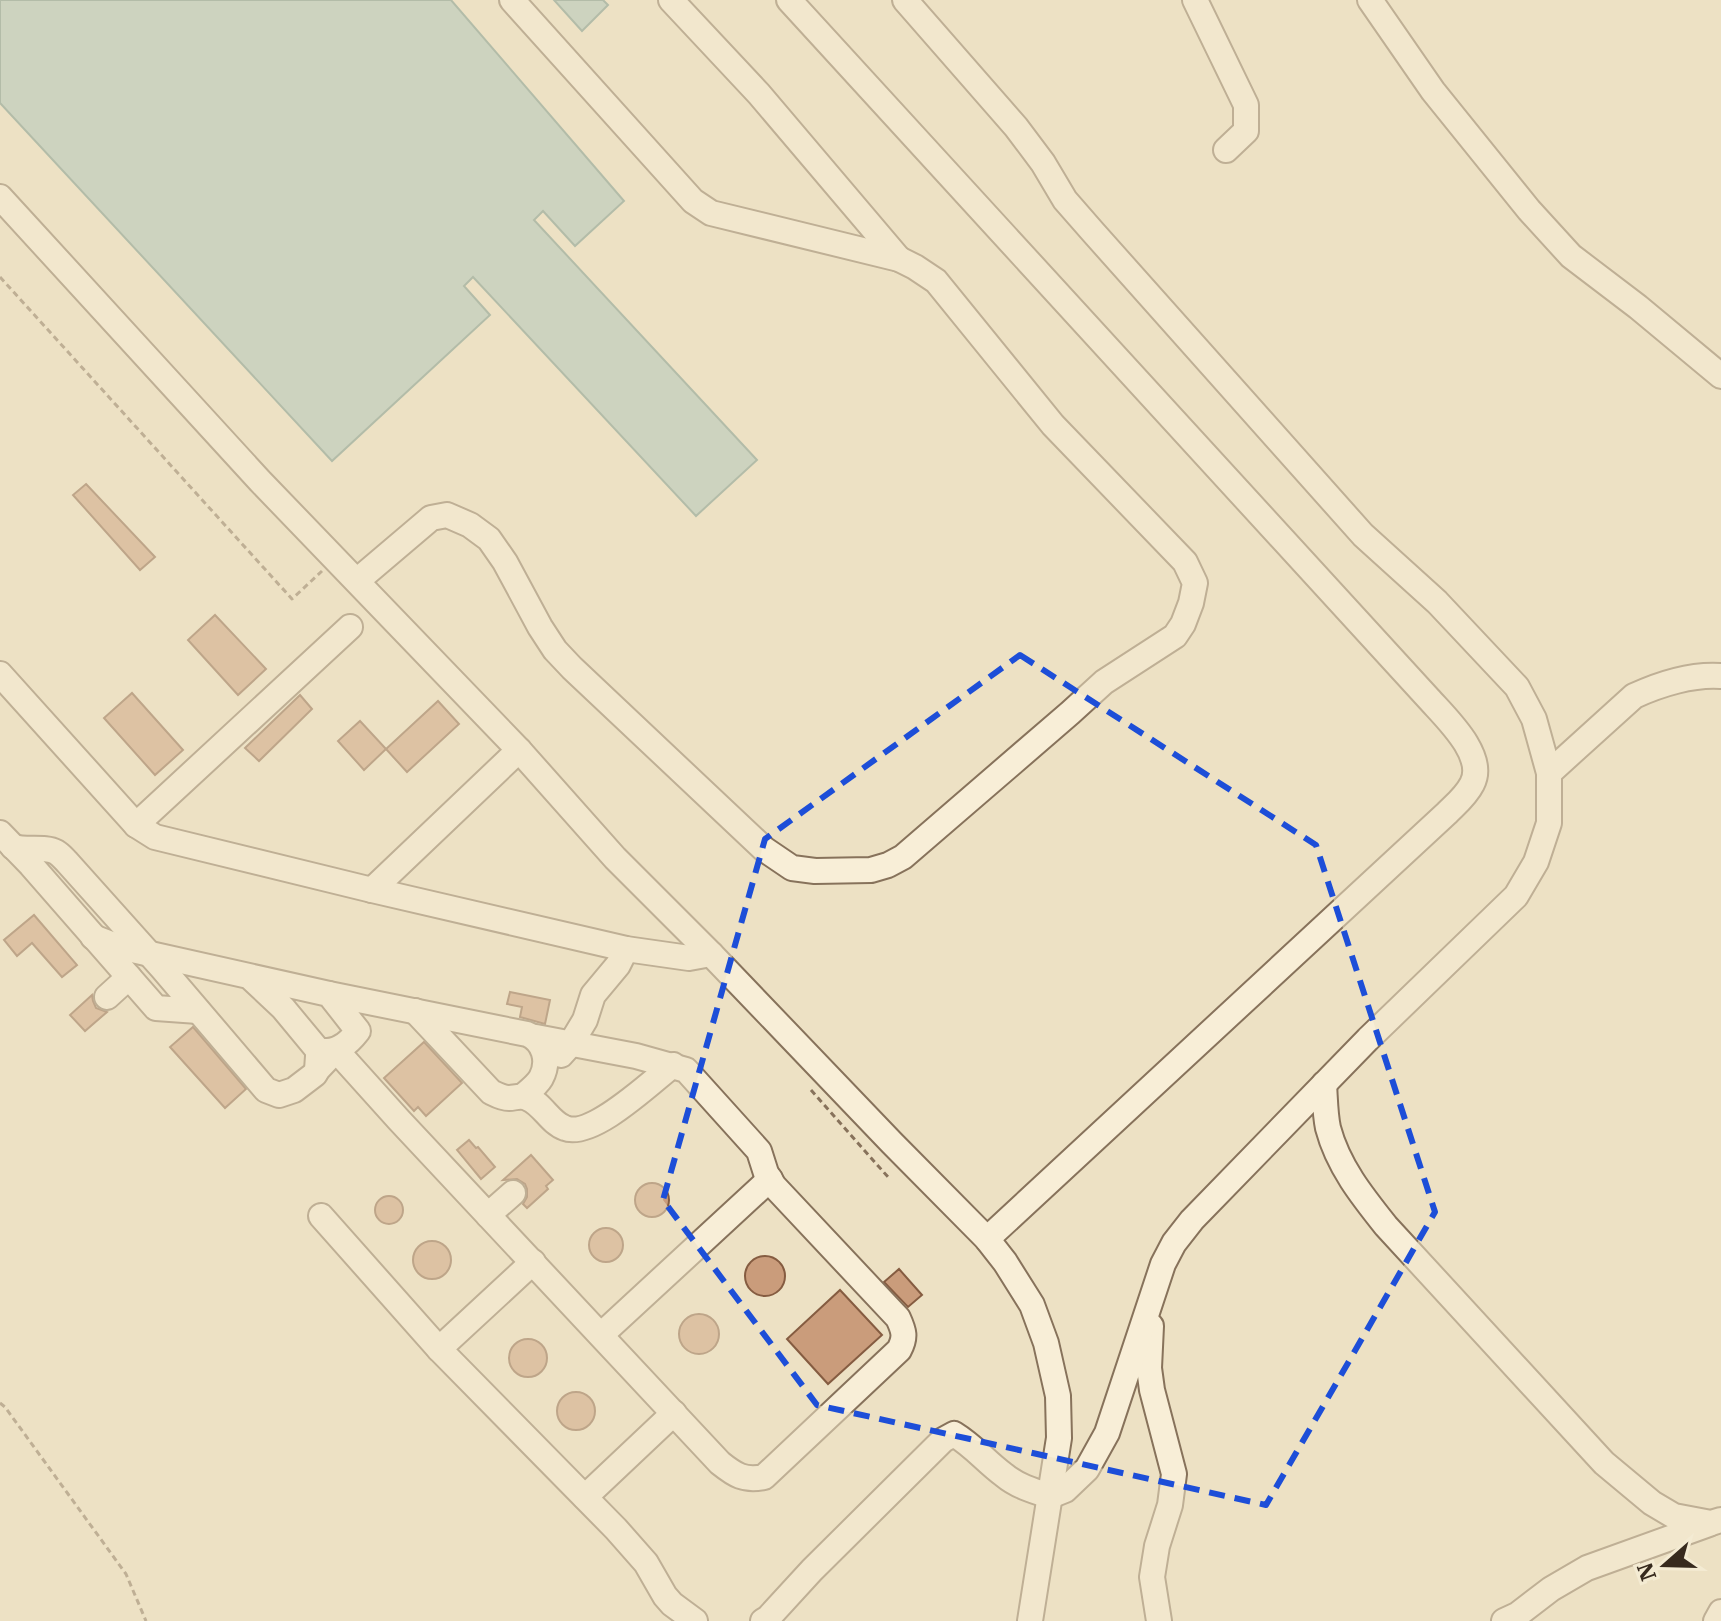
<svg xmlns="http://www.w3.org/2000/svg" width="1721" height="1621" font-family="'IBM Plex Serif',serif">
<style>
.water{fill:#a6c0b8;stroke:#6d8e86;stroke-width:2}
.building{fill:#ca9c7b;stroke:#855c41;stroke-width:2}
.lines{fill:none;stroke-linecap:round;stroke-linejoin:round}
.minor-casing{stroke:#87725b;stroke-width:28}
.path{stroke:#87725b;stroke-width:3;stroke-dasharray:6 4;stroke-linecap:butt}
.minor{stroke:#f8eed7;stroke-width:24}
.marked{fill:none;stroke:#1d4ed8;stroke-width:6;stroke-dasharray:16 10;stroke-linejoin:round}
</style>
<rect width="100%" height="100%" fill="#ede1c4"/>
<g class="water">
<polygon points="0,0 451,0 624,201 575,246 543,211 534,220 757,460 696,516 473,277 464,286 490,315 332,461 0,103"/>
<polygon points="554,0 603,0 608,5 582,31"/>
</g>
<g class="building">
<polygon points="86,484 155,557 140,570 73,495"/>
<polygon points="215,615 266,669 238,695 188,640"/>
<polygon points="132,693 183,750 155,775 104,718"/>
<polygon points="300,695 312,709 259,761 245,748"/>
<polygon points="438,701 459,724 407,772 386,749"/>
<polygon points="360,721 386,749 364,770 338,741"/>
<polygon points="34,915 77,965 62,977 32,943 17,956 4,940"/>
<polygon points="510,992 550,1000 545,1024 520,1017 522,1007 507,1004"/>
<polygon points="92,995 93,1001 96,1008 107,1012 85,1031 70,1015"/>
<polygon points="193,1027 246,1089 225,1108 170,1047"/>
<polygon points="424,1042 462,1083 426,1116 418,1107 414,1111 384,1078"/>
<polygon points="469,1140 476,1148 478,1147 495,1167 481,1179 457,1150"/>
<polygon points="531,1155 553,1180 546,1186 548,1189 527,1208 523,1204 527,1197 527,1189 525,1184 517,1179 503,1180"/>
<circle cx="652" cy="1200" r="17"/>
<circle cx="389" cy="1210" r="14"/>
<circle cx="606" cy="1245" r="17"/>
<circle cx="432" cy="1260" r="19"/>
<circle cx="765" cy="1276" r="20"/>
<polygon points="899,1269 922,1295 908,1307 884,1282"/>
<polygon points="840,1290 882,1335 828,1384 787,1339"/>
<circle cx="699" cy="1334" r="20"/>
<circle cx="528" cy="1358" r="19"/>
<circle cx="576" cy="1411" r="19"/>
</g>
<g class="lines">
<g class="minor-casing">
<g id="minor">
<polyline points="671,0 759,94 899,259"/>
<path d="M789 0 1429 699C1446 718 1487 756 1472 784 1466 796 1456 804 1447 813L987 1239"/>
<polyline points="1195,0 1246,105 1246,131 1226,150"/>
<polyline points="1370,0 1433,91 1529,210 1571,256 1638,307 1721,376"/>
<polyline points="0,197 260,481 519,750 615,858 711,954 892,1143 987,1239 1005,1262 1032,1305 1046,1343 1058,1396 1059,1438 1030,1621"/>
<polyline points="358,580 431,518 447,515 470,525 489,539 505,562 540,627 555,650 572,668 764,849 792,868 815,871 871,870 888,865 903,857 1070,713 1104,682 1175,636 1183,624 1191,603 1195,583 1185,562 1053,425 936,281 915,267 899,259 711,213 693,201 512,0"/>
<polyline points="0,674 136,825 155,837 372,890 626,949 689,958 711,954"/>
<path d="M1549 773 1634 696C1660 684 1693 674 1721 676"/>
<polyline points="136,825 350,627"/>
<polyline points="0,833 31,865 156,1008 198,1011"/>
<path d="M13 847C27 851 45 846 56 852 61 855 64 859 67 862L162 968 266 1090 279 1095 294 1090 315 1074 317 1070 318 1056"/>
<polyline points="372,890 519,750"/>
<path d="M93 937 119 947 329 994 358 1031C348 1044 334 1056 317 1049L283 1008 250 977"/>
<path d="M329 994 527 1034C544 1041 550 1061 541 1078 537 1085 529 1091 523 1096"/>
<polyline points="107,997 129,977"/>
<path d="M415 1011 491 1092C497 1095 502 1098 509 1098 515 1098 520 1095 527 1098 542 1103 550 1123 565 1128 592 1139 651 1082 673 1065"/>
<polyline points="561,1055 570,1045 585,1020 593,995 618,965 626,949"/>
<path d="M317 1070 336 1050 399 1120 720 1463C735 1475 744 1481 764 1477L899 1350C906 1337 904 1331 898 1318L774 1186 766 1173 759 1151 686 1070 636 1056 536 1037"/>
<path d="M1324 1084C1325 1098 1325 1114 1328 1128 1338 1166 1362 1196 1386 1226L1604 1463 1652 1503 1674 1516 1711 1523 1721 1520"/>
<polyline points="488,1215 513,1193"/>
<polyline points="321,1216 439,1349 616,1529 646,1563 665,1596 672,1604 695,1621"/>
<polyline points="1151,1326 1149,1368 1152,1390 1174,1474 1170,1505 1157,1546 1152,1577 1159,1621"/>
<polyline points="601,1335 770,1179"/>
<polyline points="439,1349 533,1262"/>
<polyline points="585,1497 674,1413"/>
<path d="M763 1621 768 1618 812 1570 943 1440 954 1434C975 1447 985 1461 1004 1475 1017 1486 1034 1491 1050 1496L1065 1490 1087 1469 1107 1433 1163 1264 1174 1243 1192 1220 1368 1039 1516 896 1536 862 1549 823V773L1534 719 1517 687 1437 602 1363 535 1093 232 1065 200 1043 163 1016 127 905 0"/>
<polyline points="1504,1621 1517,1615 1551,1589 1587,1568 1709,1524"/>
<polyline points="1716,1621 1721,1612"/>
</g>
</g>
<g class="path">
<polyline points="0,277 292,599 322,571"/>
<polyline points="811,1090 888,1177"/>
<polyline points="0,1403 5,1407 126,1574 146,1621"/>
</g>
<use href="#minor" class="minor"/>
</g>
<path d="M0 0H1721V1621H0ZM1020 655 1316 845 1435 1212 1266 1505 817 1405 663 1200 765 839Z" fill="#ede1c4" fill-opacity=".55" fill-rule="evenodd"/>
<path class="marked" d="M1020 655 1316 845 1435 1212 1266 1505 817 1405 663 1200 765 839Z"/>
<g transform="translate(1665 1565) rotate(250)" stroke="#f4ebd3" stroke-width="6" paint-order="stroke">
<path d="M0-6L14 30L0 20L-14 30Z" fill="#372a1e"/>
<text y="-12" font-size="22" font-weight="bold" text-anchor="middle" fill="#372a1e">N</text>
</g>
</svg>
